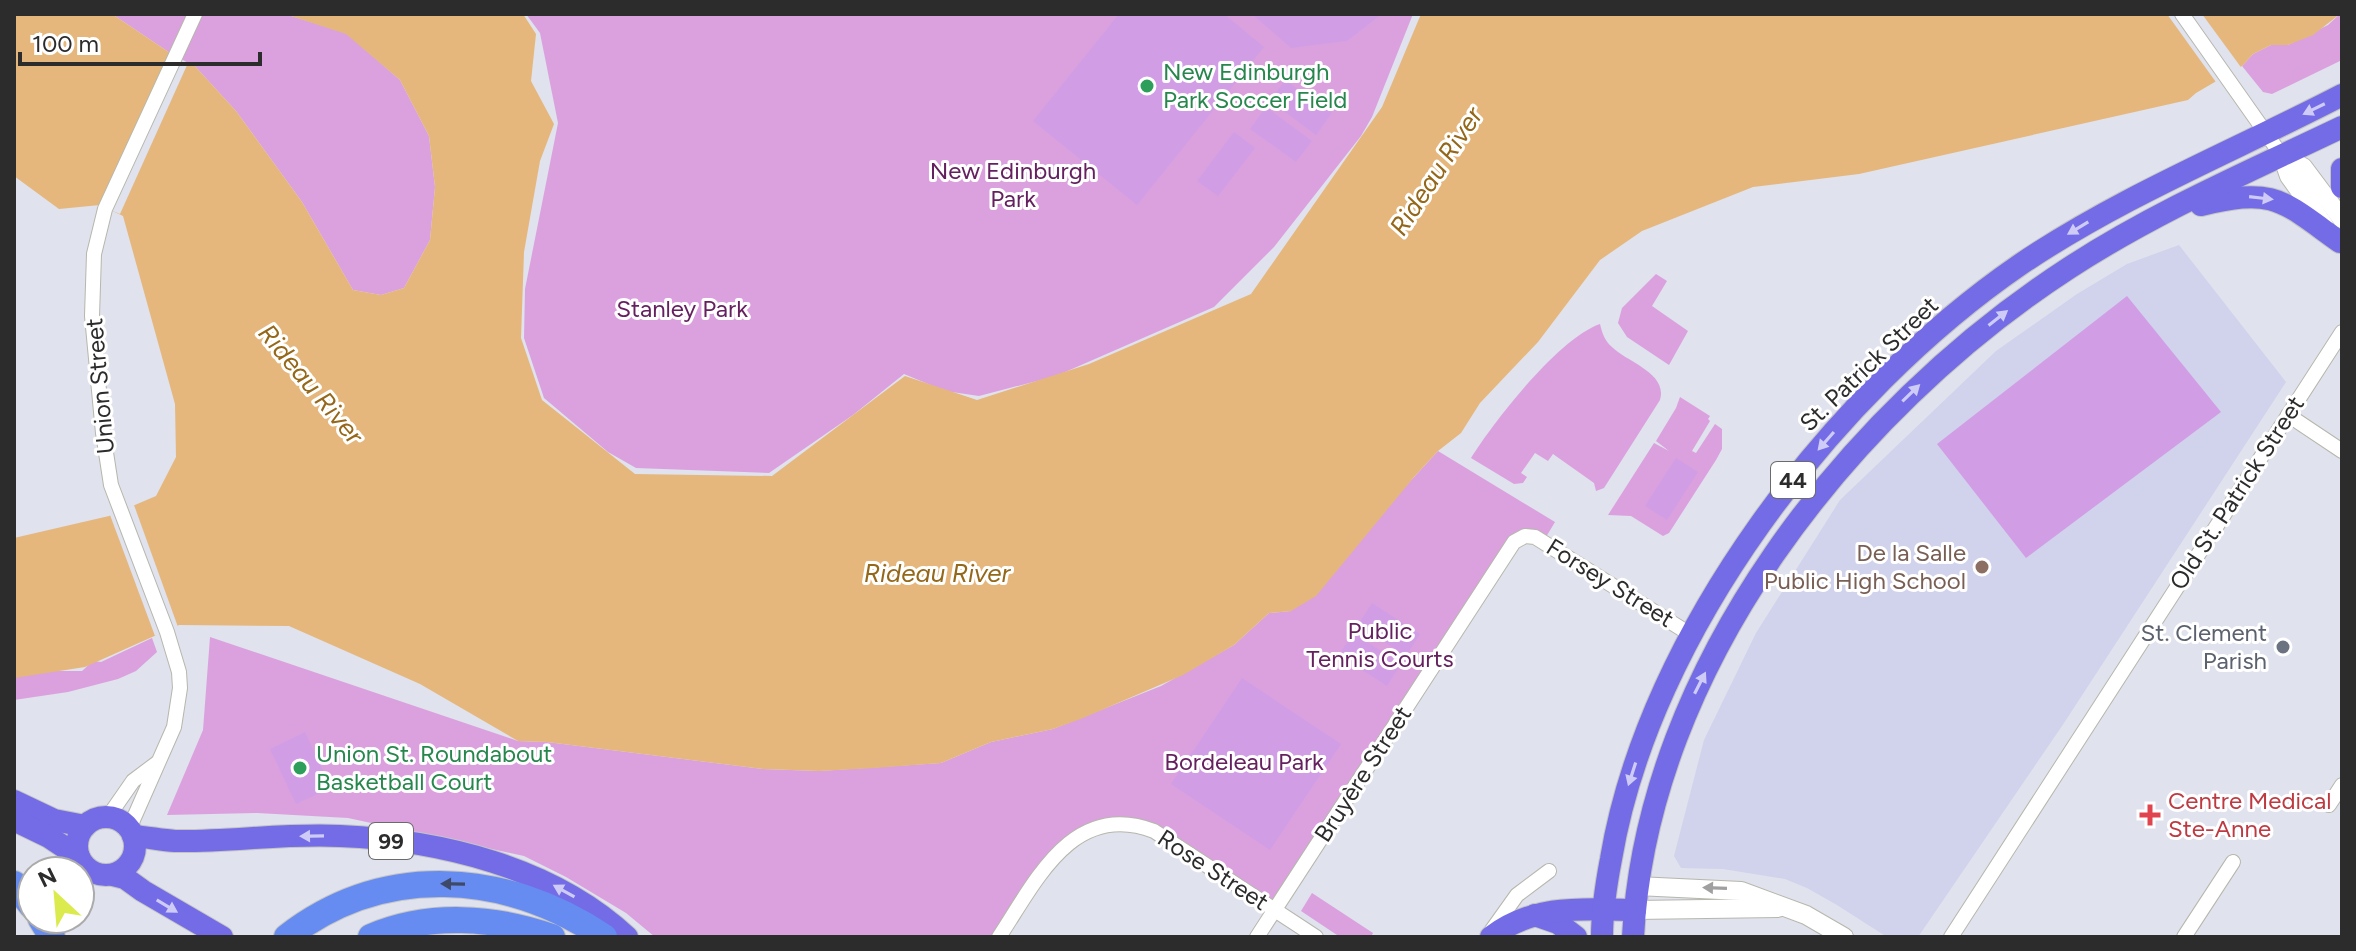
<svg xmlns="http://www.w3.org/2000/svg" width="2356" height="951" font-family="Figtree,sans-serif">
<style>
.education{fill:#d1d2ec}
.green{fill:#dba1de}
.pitch{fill:#d19ee5}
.water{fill:#e5b77c}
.pier{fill:#e0e2ed}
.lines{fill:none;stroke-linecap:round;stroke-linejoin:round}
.minor-casing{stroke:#b6b7ac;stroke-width:16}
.tertiary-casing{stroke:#b6b7ac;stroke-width:20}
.primary-casing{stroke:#c4c4c4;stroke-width:24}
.motorway-casing{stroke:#c4c4c4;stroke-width:28}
.minor{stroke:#fff;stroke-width:14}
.tertiary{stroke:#fff;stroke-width:18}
.primary{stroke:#736ce6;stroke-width:22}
.motorway{stroke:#668cf1;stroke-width:26}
.oneway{fill:#ceccf6}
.oneway2{fill:#3d4967}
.oneway3{fill:#a0a0a0}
.leisure-dot{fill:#2e9e5b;stroke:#fff;stroke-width:3}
.education-dot{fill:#8d6e63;stroke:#fff;stroke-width:3}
.worship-dot{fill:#6b7280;stroke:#fff;stroke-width:3}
.health-dot{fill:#e0444e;stroke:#fff;stroke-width:3}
.labels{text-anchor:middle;stroke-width:6;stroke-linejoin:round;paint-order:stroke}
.shield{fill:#fff;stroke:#6b6b6b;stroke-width:2}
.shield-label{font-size:22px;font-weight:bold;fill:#2c2c2c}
.leisure-label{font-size:24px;fill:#27864d;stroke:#fff;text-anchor:start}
.park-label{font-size:24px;fill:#65215f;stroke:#fff}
.street-label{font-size:24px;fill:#2c2c2c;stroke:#fff}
.education-label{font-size:24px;fill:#785e54;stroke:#fff;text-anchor:end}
.worship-label{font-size:24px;fill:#5b616d;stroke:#fff;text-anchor:end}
.health-label{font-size:24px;fill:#be3a42;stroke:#fff;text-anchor:start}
.water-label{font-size:26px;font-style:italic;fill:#946719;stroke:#fff}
</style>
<rect width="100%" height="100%" fill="#e0e2ed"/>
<polygon class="education" points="2179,245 2286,382 2064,723 1918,937 1887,937 1837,905 1807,888 1785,879 1723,869 1681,868 1674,856 1704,740 1756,633 1840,500 1996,351 2077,294 2127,264"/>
<g class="green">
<polygon points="112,14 285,14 346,33 400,80 429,136 435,187 430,240 404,288 381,295 353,290 302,202 236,111 193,64 187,64 176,57"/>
<polygon points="526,14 1413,14 1372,117 1361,136 1274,247 1214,307 1056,376 979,396 945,391 904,374 853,415 769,473 636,468 608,452 544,398 524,338 525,289 558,123 540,33"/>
<polygon points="2340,14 2342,60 2272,94 2263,92 2242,66 2253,54 2271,45 2288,45 2328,25"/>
<polygon points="1656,274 1667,281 1652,306 1688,331 1669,365 1627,337 1618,323 1622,308"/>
<path d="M1600 324C1602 333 1605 341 1612 347 1627 362 1668 373 1660 400L1604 488 1596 491 1594 483 1553 454 1548 461 1535 453 1521 473 1527 477 1523 483 1514 484 1471 458C1494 421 1559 338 1600 324Z"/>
<polygon points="1680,397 1710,416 1708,419 1710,421 1692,451 1696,453 1715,424 1722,429 1722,449 1716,460 1669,533 1663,536 1631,516 1608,515 1654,443 1669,451 1656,441 1676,408"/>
<polygon points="1438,451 1555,522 1543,542 1525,536 1275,909 1144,827 1079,836 999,937 655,937 626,913 566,877 524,856 348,818 257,813 167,815 203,730 210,637 518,741 547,742 763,769 819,771 941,763 991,742 1053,729 1161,686 1234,645 1269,613 1291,611"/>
<polygon points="152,638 157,652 136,671 118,679 68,692 14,700 14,677 52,671 82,671 93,661 101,662"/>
<polygon points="1312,893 1373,933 1371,937 1340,937 1301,911"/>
</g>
<g class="pitch">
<polygon points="1119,14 1224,14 1264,47 1137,205 1033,121"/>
<polygon points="1252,14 1382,14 1347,41 1291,48"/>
<polygon points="1285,80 1332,113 1316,135 1270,101"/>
<polygon points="1266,107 1312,141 1296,162 1250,129"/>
<polygon points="1234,132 1255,148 1218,196 1197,181"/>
<polygon points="2127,296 2221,412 2026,558 1937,444"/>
<polygon points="1676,458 1698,472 1667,520 1645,506"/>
<polygon points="1372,603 1420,634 1406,656 1358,625"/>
<polygon points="1353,633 1401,664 1387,686 1339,655"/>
<polygon points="1242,678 1341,744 1270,850 1171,784"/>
<polygon points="305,732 331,788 296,804 270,749"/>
</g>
<polygon class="water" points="14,14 112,14 176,57 187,64 193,64 236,111 302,202 353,290 381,295 404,288 430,240 435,187 429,136 400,80 346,34 285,14 523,14 536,34 531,81 554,124 540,161 524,252 521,338 542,400 635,474 772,476 905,376 977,400 1089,364 1251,294 1382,107 1421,14 2340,14 2313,35 2288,45 2271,45 2253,54 2242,66 2196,93 2188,100 1859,174 1753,187 1642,231 1600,260 1538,342 1480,403 1461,433 1438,451 1414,477 1316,596 1291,611 1269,613 1234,645 1183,675 1083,718 1053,729 991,742 941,763 874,768 819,771 763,769 547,742 518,741 420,684 289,626 179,625 85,667 14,678 14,538 109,516 156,496 176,457 175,404 123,216 100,205 59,209 14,176"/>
<g class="pier">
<polygon points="2167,14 2202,14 2243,70 2218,85"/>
<polygon points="170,52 188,63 120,214 100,206"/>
<polygon points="134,505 178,627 155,636 110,515"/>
</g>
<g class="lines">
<g class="minor-casing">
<g id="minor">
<polyline points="2182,14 2282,156"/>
<polyline points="2288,415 2342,451"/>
<polyline points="2329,805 2342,785"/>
<polyline points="108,817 133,781 157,763"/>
<polyline points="129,829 174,727 180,688 179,672 167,632 111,485 103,433 92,316 94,254 105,209 195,14"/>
<polyline points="1492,930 1517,895 1549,871"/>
<path d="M999 937C1036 881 1073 800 1154 831L1316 937"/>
<polyline points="1257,937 1514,542 1525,536 1535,537 1693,636"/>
<polyline points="1951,937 2342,332"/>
<polyline points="2184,937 2233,862"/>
</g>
</g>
<g class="tertiary-casing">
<g id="tertiary">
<polyline points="2282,156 2289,176 2324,225"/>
<polyline points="2282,156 2303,167 2342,219"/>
<polyline points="1637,886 1741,891 1806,915 1844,937"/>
<polyline points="1635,910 1778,908"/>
</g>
</g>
<g class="primary-casing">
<g id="primary">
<polyline points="2342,169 2342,187"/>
<path d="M2201 205C2275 187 2281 200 2340 242"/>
<polyline points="14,801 54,820 85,826"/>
<circle cx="106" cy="846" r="29"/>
<polyline points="14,820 49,837 79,857"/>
<path d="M133 836C147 837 161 840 175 841 230 842 285 833 340 836 440 840 552 867 627 937"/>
<polyline points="113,875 125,878 143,891 222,937"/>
<polyline points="1535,915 1558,923 1576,937"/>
<path d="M1491 937C1534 904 1583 909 1635 910"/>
<path d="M1602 937C1602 910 1606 885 1611 859 1649 632 1834 392 2021 264 2122 196 2234 151 2342 95"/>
<path d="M1633 937C1647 667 1849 411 2069 268 2155 212 2250 171 2342 127"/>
</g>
</g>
<g class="motorway-casing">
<g id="motorway">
<polyline points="14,884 32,906"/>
<polyline points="41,919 52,937"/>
<path d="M287 937C384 862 506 871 604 937"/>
<path d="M371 937C429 912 494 917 552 937"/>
</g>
</g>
<use href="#minor" class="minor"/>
<use href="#tertiary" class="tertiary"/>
<use href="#primary" class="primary"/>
<use href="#motorway" class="motorway"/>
</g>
<defs><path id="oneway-solid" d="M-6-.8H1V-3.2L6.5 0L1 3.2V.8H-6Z" transform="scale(2)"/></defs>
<g class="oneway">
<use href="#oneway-solid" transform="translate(2314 109) rotate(154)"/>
<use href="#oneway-solid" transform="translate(2261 198) rotate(7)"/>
<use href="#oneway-solid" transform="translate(2078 228) rotate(149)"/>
<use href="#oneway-solid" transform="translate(1998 318) rotate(-38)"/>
<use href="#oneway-solid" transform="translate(1911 393) rotate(-44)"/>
<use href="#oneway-solid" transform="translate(1826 441) rotate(131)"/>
<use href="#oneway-solid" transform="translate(1700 683) rotate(-63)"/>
<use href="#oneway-solid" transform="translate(1632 774) rotate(108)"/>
<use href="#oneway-solid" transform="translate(312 836) rotate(179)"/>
<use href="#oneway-solid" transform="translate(564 891) rotate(-151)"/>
<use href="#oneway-solid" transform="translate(167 906) rotate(31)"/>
</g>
<use class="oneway2" href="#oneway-solid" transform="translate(453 884) rotate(-179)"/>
<use class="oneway3" href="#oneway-solid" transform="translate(1715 888) rotate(-178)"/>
<g class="leisure-dot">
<circle cx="1147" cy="86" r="8"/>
<circle cx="300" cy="768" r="8"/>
</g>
<circle class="education-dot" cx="1982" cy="567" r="8"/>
<circle class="worship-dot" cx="2283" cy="647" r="8"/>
<path class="health-dot" d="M2146 803h8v8h8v8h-8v8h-8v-8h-8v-8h8z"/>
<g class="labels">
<g class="shield">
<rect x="1771" y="462" width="44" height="36" rx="6"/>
<rect x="369" y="823" width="44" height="36" rx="6"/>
</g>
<g class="shield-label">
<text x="1793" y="488">44</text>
<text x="391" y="849">99</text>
</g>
<g class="leisure-label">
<text x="1163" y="80">New Edinburgh<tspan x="1163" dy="28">Park Soccer Field</tspan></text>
<text x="316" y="762">Union St. Roundabout<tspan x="316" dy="28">Basketball Court</tspan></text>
</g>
<g class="park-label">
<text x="1013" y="179">New Edinburgh<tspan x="1013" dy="28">Park</tspan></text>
<text x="682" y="317">Stanley Park</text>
<text x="1380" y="639">Public<tspan x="1380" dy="28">Tennis Courts</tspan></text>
<text x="1244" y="770">Bordeleau Park</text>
</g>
<g class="street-label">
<text transform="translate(1869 364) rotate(-44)" y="8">St. Patrick Street</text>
<text transform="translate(100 386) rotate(-95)" y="8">Union Street</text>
<text transform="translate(2237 493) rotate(-57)" y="8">Old St. Patrick Street</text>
<text transform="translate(1610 583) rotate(32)" y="8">Forsey Street</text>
<text transform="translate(1363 774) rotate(-57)" y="8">Bruyère Street</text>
<text transform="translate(1213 870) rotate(33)" y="8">Rose Street</text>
</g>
<g class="education-label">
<text x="1966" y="561">De la Salle<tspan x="1966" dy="28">Public High School</tspan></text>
</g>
<g class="worship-label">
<text x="2267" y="641">St. Clement<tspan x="2267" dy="28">Parish</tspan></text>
</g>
<g class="health-label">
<text x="2168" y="809">Centre Medical<tspan x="2168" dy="28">Ste-Anne</tspan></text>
</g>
<g class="water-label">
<text transform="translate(1436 171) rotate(-57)" y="9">Rideau River</text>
<text transform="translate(311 384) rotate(50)" y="9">Rideau River</text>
<text x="937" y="582">Rideau River</text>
</g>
</g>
<rect width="2356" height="951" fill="none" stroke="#2c2c2c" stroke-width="32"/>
<g transform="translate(56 895) rotate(334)"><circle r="38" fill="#ffffff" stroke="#ababab" stroke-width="2"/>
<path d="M0-6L14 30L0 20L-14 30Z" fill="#dbeb4e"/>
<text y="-12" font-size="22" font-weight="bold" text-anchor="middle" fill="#2c2c2c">N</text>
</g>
<path d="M20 52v12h240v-12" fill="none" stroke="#2c2c2c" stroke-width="4"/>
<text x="32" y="52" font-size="24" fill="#2c2c2c" stroke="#ffffff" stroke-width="6" paint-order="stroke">100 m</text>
</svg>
